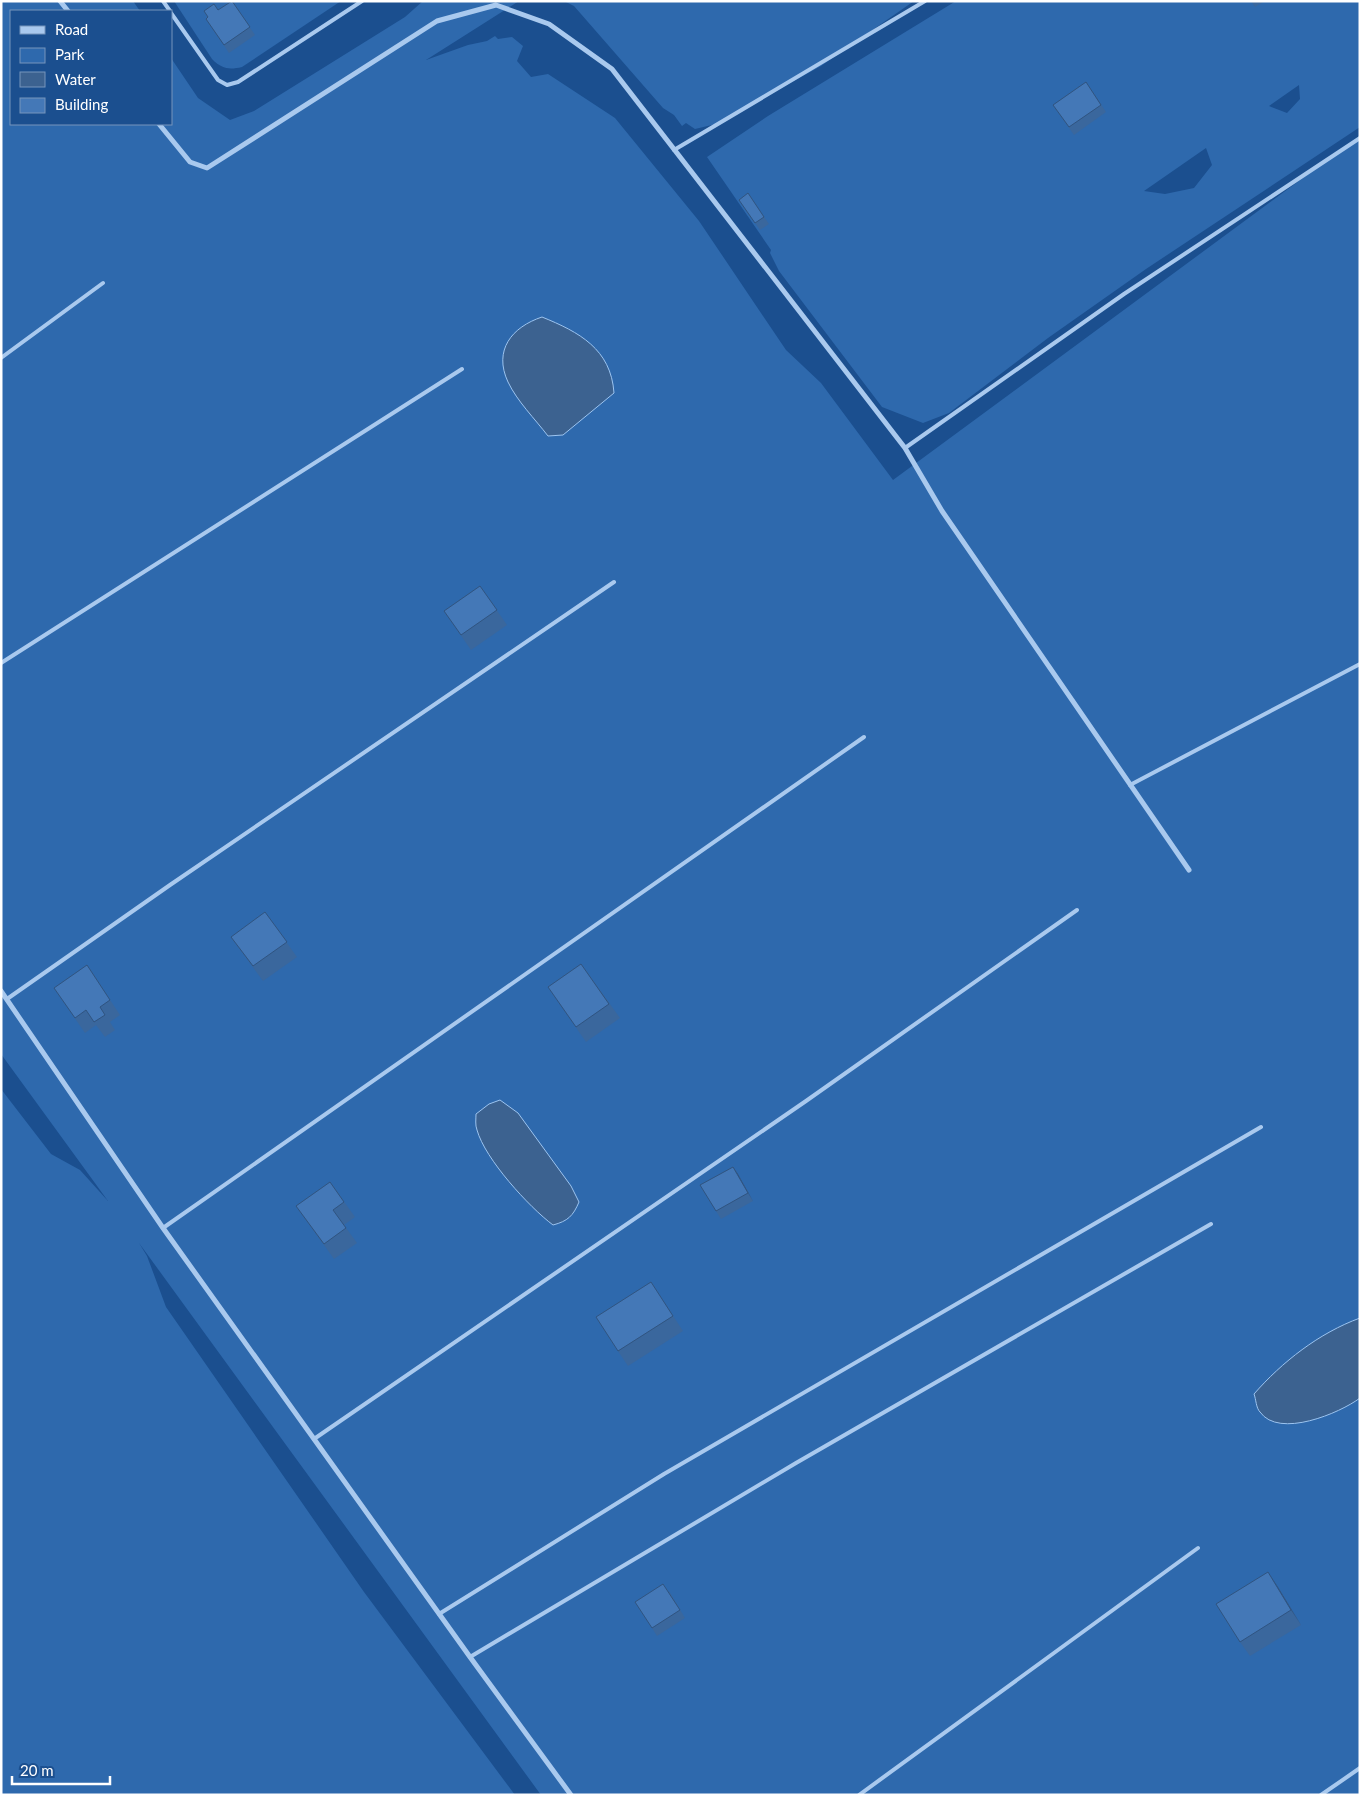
<svg xmlns="http://www.w3.org/2000/svg" width="1361" height="1796" font-family="Lato,sans-serif">
<style>
.green{fill:#2e69ad;fill-rule:evenodd}
.water{fill:#3c6290;stroke:#9cc4f0}
.lines{fill:none;stroke-linecap:round;stroke-linejoin:round}
.service{stroke:#a9c9ee;stroke-width:4}
.minor{stroke:#a9c9ee;stroke-width:5}
.wall{fill:#3a679d}
.shaded-wall{fill:#305480}
.building{fill:#4478b7;stroke:#305480}
</style>
<rect width="100%" height="100%" fill="#1b4f8f"/>
<g class="green">
<polygon points="1,1 133,1 140,11 11,11 11,124 171,124 171,58 198,98 230,120 254,111 405,17 423,1 519,1 426,60 468,45 487,41 495,36 498,39 512,37 523,46 517,61 531,77 548,74 615,118 699,221 786,350 821,383 893,480 1360,136 1360,1795 541,1795 139,1243 147,1256 166,1307 364,1592 515,1795 1,1795 1,1089 51,1154 80,1170 108,1201 1,1054"/>
<path d="M174 1H341L242 67C229 70 222 69 212 59Z"/>
<polygon points="564,1 914,1 821,66 716,124 695,129 686,123 682,126 674,115 663,108 574,6"/>
<path d="M956 1H1360V127L1146 269 1048 338 949 413 923 423 882 407 779 271 770 253 771 250 707 157 768 116ZM1299 85 1300 99 1287 113 1269 106ZM1206 148 1212 165 1194 188 1165 194 1144 191Z"/>
</g>
<g class="water">
<path d="M542 317C579 332 611 349 614 393L563 435 548 436C535 419 517 401 508 382 493 350 512 327 542 317Z"/>
<path d="M500 1100 518 1113 571 1186 579 1202C573 1216 568 1221 553 1225 529 1207 485 1159 477 1130 475 1125 476 1119 476 1114L489 1104Z"/>
<path d="M1360 1318V1398C1340 1413 1279 1439 1260 1412 1256 1408 1256 1399 1254 1394 1282 1362 1319 1333 1360 1318Z"/>
</g>
<g class="lines">
<g class="service">
<polyline points="163,1 170,11"/>
<polyline points="171,13 218,80 227,85 238,82 362,1"/>
<polyline points="674,150 925,1"/>
<polyline points="1,358 103,283"/>
<polyline points="905,448 1124,294 1360,138"/>
<polyline points="1,663 462,369"/>
<polyline points="1130,785 1360,664"/>
<polyline points="7,999 170,885 614,582"/>
<polyline points="163,1228 864,737"/>
<polyline points="314,1439 806,1101 1077,910"/>
<polyline points="439,1614 664,1474 1261,1127"/>
<polyline points="470,1657 796,1463 1211,1224"/>
<polyline points="859,1795 1198,1548"/>
<polyline points="1321,1795 1360,1768"/>
</g>
<g class="minor">
<polyline points="60,1 68,11"/>
<polyline points="159,124 190,162 207,168 437,21 496,5 549,24 612,69 905,448 942,511 1189,870"/>
<polyline points="1,991 163,1228 470,1657 571,1795"/>
</g>
</g>
<g class="wall">
<polygon points="232,1 255,35 229,53 206,19"/>
<polygon points="1251,1 1265,1 1255,7"/>
<polygon points="1086,82 1106,112 1074,135 1053,105"/>
<polygon points="748,193 769,224 760,230 739,200"/>
<polygon points="480,586 507,625 471,650 444,611"/>
<polygon points="265,912 297,957 263,981 231,937"/>
<polygon points="581,964 620,1018 586,1042 548,987"/>
<polygon points="87,965 120,1015 110,1022 115,1030 105,1037 96,1025 85,1033 54,988"/>
<polygon points="733,1167 753,1201 721,1219 716,1211"/>
<polygon points="330,1182 355,1217 344,1225 357,1243 334,1259 296,1206"/>
<polygon points="651,1282 683,1331 628,1366 618,1351"/>
<polygon points="1278,1587 1301,1625 1250,1656 1240,1642"/>
<polygon points="669,1591 685,1618 657,1636 652,1628"/>
</g>
<g class="shaded-wall">
<polygon points="733,1167 738,1174 753,1201 748,1193"/>
<polygon points="1268,1572 1278,1587 1301,1625 1291,1610"/>
</g>
<g class="building">
<polygon points="232,1 250,27 224,45 206,19 208,17 204,11 214,4 218,10"/>
<polygon points="1086,82 1101,105 1069,127 1053,105"/>
<polygon points="748,193 764,217 755,223 739,200"/>
<polygon points="480,586 497,610 461,635 444,611"/>
<polygon points="265,912 287,942 253,966 231,937"/>
<polygon points="581,964 609,1004 576,1027 548,987"/>
<polygon points="87,965 110,1000 100,1007 105,1015 94,1022 86,1010 75,1018 54,988"/>
<polygon points="733,1167 748,1193 716,1211 700,1185"/>
<polygon points="330,1182 344,1202 333,1210 346,1228 324,1244 296,1206"/>
<polygon points="651,1282 673,1316 618,1351 596,1317"/>
<polygon points="1268,1572 1291,1610 1240,1642 1216,1604"/>
<polygon points="663,1584 680,1610 652,1628 635,1602"/>
</g>
<rect width="1361" height="1796" fill="none" stroke="#ffffff" stroke-width="5"/>
<rect x="10" y="10" width="162" height="115" fill="#1b4f8f" stroke="#7695bc"/>
<rect x="20" y="26" width="25" height="8" fill="#a9c9ee" stroke="#7695bc"/>
<text x="55" y="35" font-size="15" fill="#ffffff">Road</text>
<rect x="20" y="48" width="25" height="15" fill="#2e69ad" stroke="#7695bc"/>
<text x="55" y="60" font-size="15" fill="#ffffff">Park</text>
<rect x="20" y="72" width="25" height="15" fill="#3c6290" stroke="#7695bc"/>
<text x="55" y="85" font-size="15" fill="#ffffff">Water</text>
<rect x="20" y="98" width="25" height="15" fill="#4478b7" stroke="#7695bc"/>
<text x="55" y="110" font-size="15" fill="#ffffff">Building</text>
<path d="M12 1776v8h98v-8" fill="none" stroke="#ffffff" stroke-width="2.5"/>
<text x="20" y="1776" font-size="15" fill="#ffffff" stroke="#1b4f8f" stroke-width="4" paint-order="stroke">20 m</text>
</svg>
